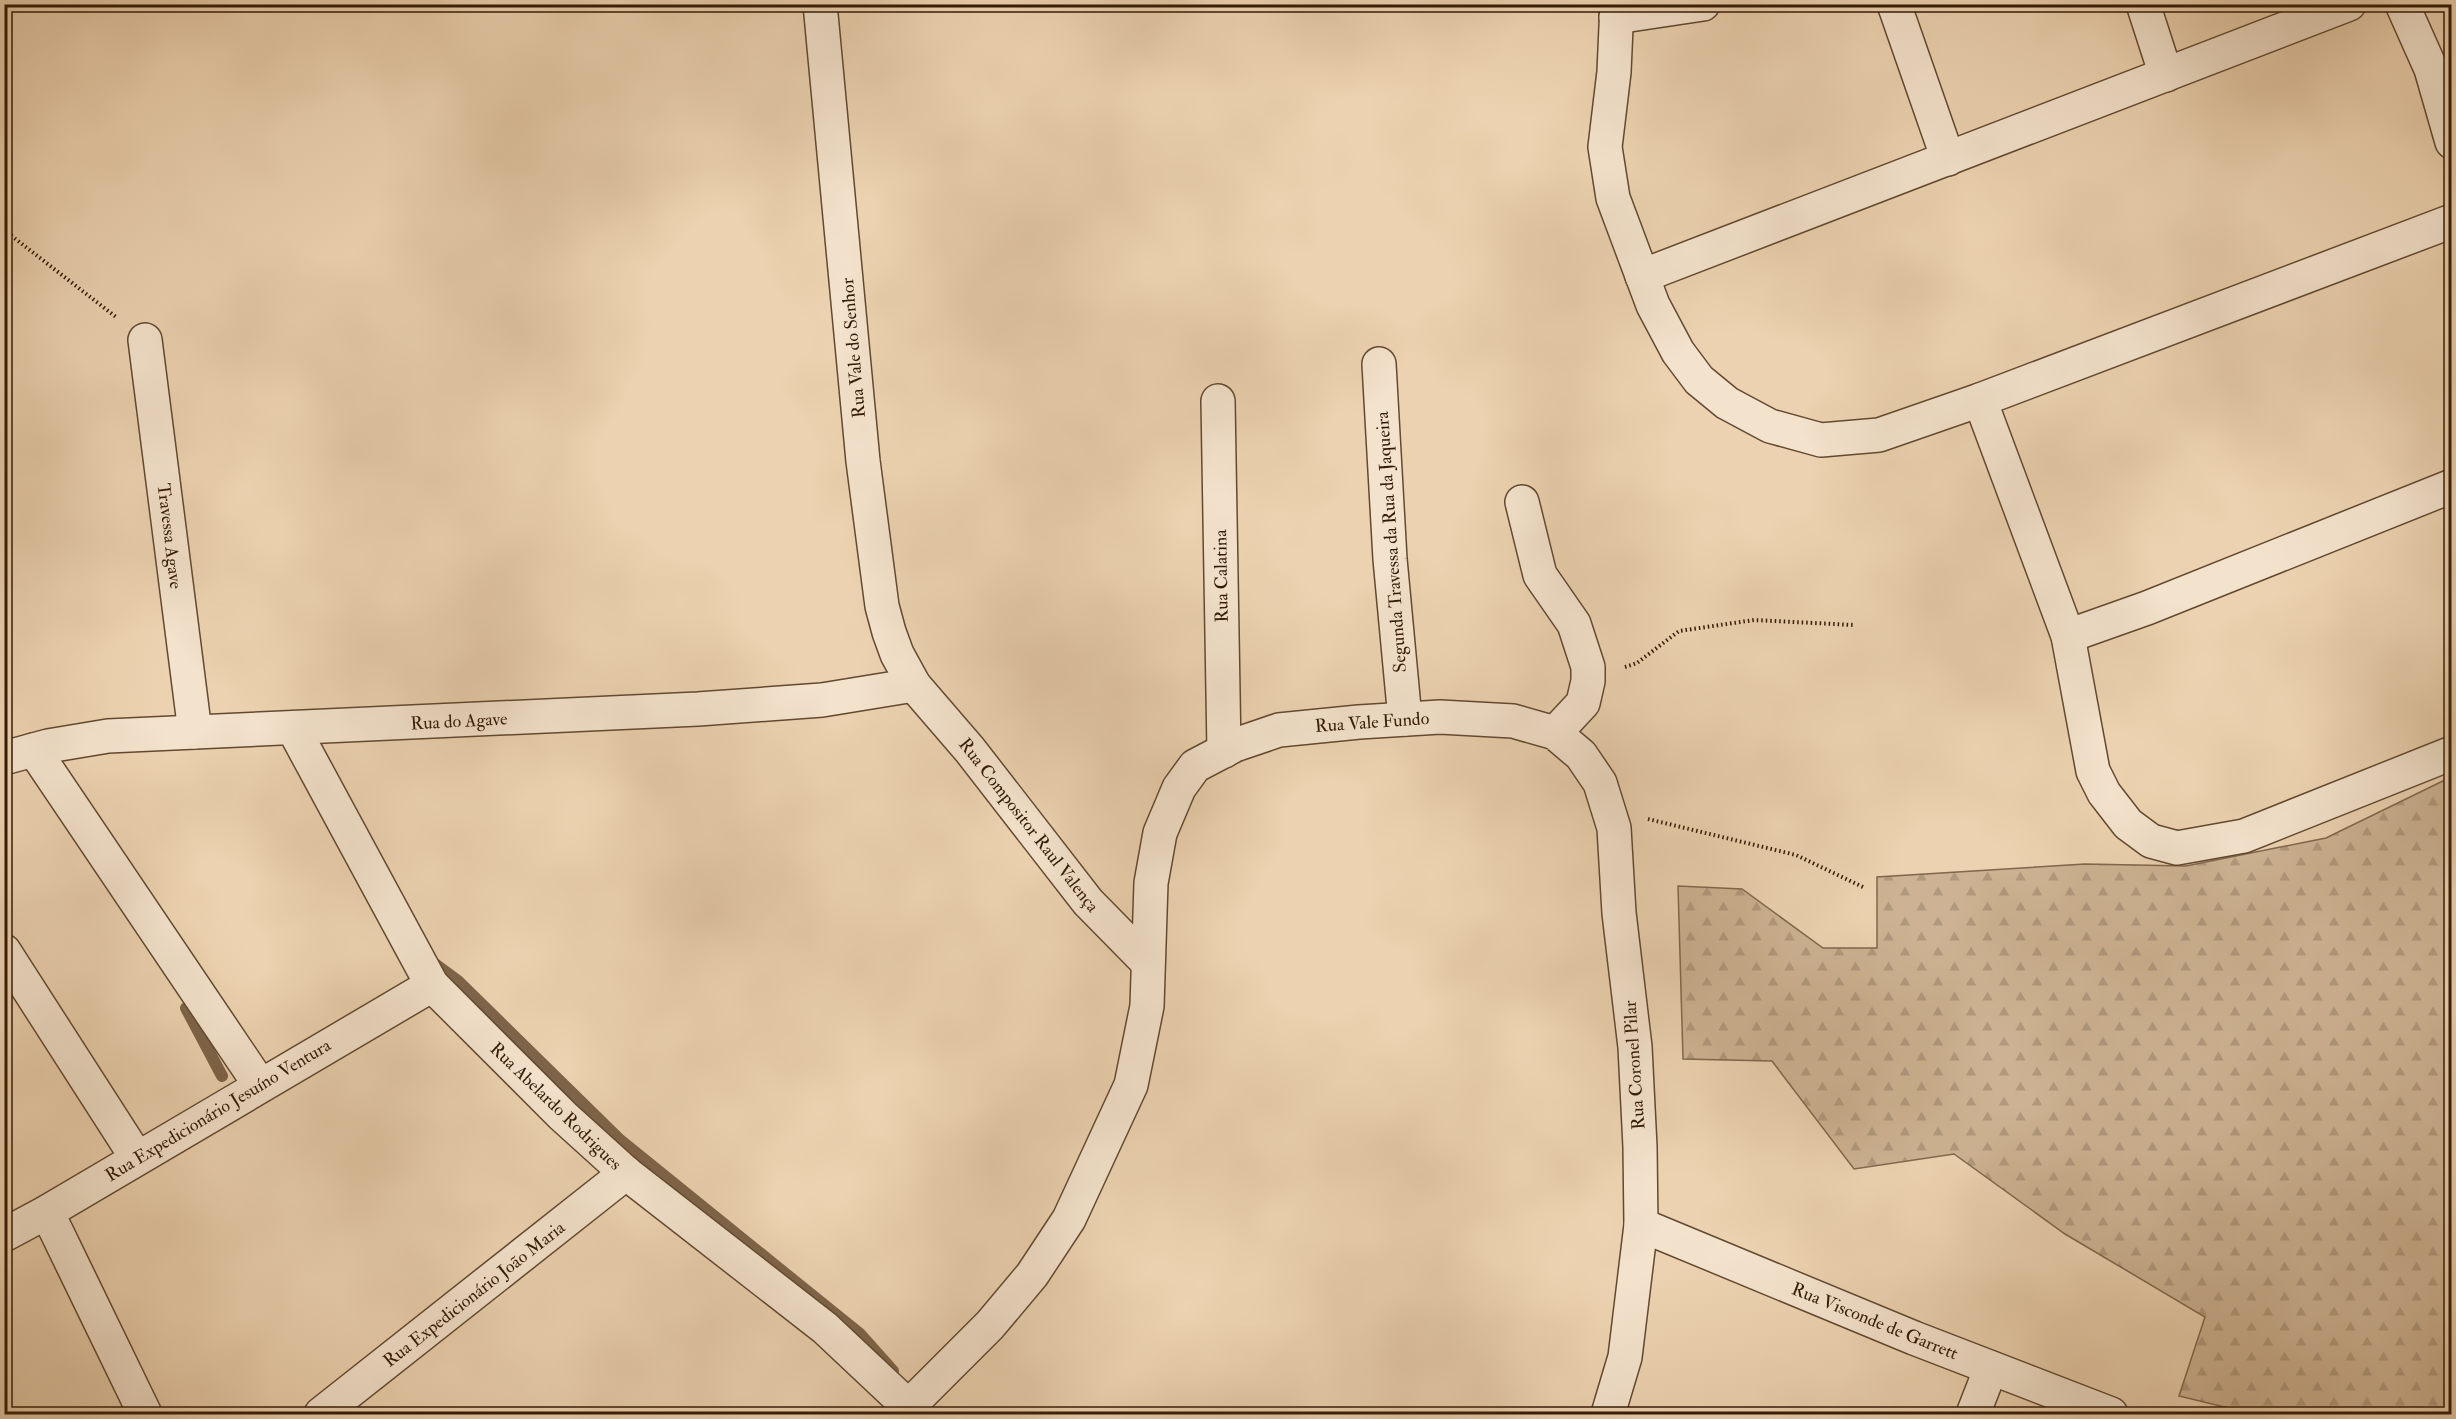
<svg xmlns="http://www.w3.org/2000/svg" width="2456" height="1419" font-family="'IM FELL Double Pica',serif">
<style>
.forest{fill:url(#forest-firs);stroke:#80674c;stroke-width:1.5}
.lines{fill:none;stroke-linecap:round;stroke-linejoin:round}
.stream{stroke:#7d6449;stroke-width:12}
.minor-casing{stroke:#624930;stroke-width:36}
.path{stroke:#341b06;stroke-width:4;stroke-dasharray:1.5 3;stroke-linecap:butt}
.minor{stroke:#f3e2cc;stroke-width:33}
.labels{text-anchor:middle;stroke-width:4.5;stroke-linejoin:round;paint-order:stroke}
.street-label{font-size:18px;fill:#341b06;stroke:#f3e2cc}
</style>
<defs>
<pattern id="forest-firs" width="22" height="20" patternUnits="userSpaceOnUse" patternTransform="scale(1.5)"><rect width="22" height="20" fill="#cdb393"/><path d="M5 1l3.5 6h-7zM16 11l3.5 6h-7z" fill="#b1997d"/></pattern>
</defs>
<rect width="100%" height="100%" fill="#ecd2b0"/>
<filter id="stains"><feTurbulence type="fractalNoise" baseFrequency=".00333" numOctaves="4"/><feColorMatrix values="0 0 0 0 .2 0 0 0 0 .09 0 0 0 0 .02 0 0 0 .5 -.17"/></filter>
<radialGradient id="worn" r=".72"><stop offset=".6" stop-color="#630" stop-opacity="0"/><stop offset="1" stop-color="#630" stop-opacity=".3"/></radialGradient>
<polygon class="forest" points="2451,777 2451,1414 2253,1414 2179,1396 2205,1317 2065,1234 1954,1154 1854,1169 1772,1061 1683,1059 1678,886 1742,889 1823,948 1877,948 1877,877 2085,864 2186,866 2326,838"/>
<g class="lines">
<g class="stream">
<polyline points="435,964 458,981 620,1140 860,1334 893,1371"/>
<polyline points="186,1008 222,1076"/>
</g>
<g class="minor-casing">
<g id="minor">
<polyline points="820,4 863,461 882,606 889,632 897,654 914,685 970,750 1088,902 1147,962"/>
<polyline points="1617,4 1614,72 1605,147 1613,198 1653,305 1678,352 1699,380 1727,403 1770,426 1821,440 1879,435 1980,400 2452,221"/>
<polyline points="1894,4 1948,159"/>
<polyline points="2143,4 2166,75"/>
<polyline points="2402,4 2431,69 2452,142"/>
<polyline points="1616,17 1703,4"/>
<polyline points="1642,276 2349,4"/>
<polyline points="145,340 195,732"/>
<polyline points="1379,364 1390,559 1405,719"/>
<polyline points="1980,400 2068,636 2093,771 2104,793 2128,824 2151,841 2177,848 2244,836 2452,753"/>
<polyline points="1218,401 1224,751"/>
<polyline points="1522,502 1540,575 1574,624 1588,667 1588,681 1583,703 1555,733"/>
<polyline points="2068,636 2147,608 2452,486"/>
<polyline points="293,728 432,985 563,1116 626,1173 825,1328 909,1407"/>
<polyline points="34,750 260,1085"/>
<polyline points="4,758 48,746 108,736 698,709 822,700 914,685"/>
<polyline points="4,951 137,1158"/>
<polyline points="47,1212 145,1414"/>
<polyline points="1641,1225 1914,1338 2111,1414"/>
<polyline points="4,1235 47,1212 432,985"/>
<polyline points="321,1414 626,1173"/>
<polyline points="901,1414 990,1325 1032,1275 1069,1219 1131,1085 1147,1006 1151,883 1160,833 1179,788 1195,766 1235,745 1279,730 1359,722 1440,717 1513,721 1555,733 1581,755 1600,783 1614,828 1619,913 1635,1047 1640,1147 1641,1225 1625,1357 1608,1414"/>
<polyline points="1973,1414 1991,1368"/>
</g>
</g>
<g class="path">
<polyline points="4,230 116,317"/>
<polyline points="1625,667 1637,663 1679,631 1754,620 1854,625"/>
<polyline points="1648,819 1796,855 1865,888"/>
</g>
<use href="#minor" class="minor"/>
</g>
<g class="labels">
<g class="street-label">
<text transform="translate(853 348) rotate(-95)" y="6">Rua Vale do Senhor</text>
<text transform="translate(170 536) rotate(83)" y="6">Travessa Agave</text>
<text transform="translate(1391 542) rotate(-94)" y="6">Segunda Travessa da Rua da Jaqueira</text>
<text transform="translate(1221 576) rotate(-91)" y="6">Rua Calatina</text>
<text transform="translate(459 721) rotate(-3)" y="6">Rua do Agave</text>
<text transform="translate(1372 722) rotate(-4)" y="6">Rua Vale Fundo</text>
<text transform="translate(1029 825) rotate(52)" y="6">Rua Compositor Raul Valença</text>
<text transform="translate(1634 1065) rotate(-94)" y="6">Rua Coronel Pilar</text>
<text transform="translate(556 1106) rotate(44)" y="6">Rua Abelardo Rodrigues</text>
<text transform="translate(218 1110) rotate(-31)" y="6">Rua Expedicionário Jesuíno Ventura</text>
<text transform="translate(474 1294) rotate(-38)" y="6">Rua Expedicionário João Maria</text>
<text transform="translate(1875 1321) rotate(22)" y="6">Rua Visconde de Garrett</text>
</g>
</g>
<rect width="2456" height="1419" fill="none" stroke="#ecd2b0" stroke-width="24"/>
<rect x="6" y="6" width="2444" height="1407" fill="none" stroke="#341b06" stroke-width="3"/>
<rect x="12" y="12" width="2432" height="1395" fill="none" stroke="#341b06" stroke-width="1.5"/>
<rect width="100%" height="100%" filter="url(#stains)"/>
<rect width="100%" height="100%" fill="url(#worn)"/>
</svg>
